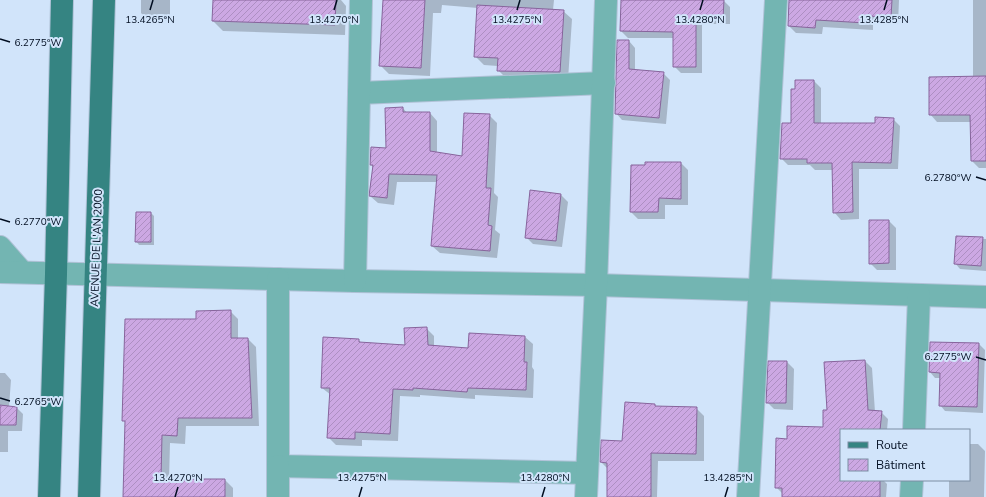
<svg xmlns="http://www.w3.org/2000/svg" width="986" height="497" font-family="'Nunito Sans',sans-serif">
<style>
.shadow{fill:#0003}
.building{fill:url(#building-hatch);stroke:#87649c}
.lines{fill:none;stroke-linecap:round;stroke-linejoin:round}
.street-casing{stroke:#b0c2d7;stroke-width:24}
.primary-casing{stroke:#b0c2d7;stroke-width:24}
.street{stroke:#73b5b2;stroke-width:22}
.primary{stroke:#358482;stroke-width:22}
.ticks{fill:none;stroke:#000d20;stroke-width:1.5}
.labels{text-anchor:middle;stroke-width:4;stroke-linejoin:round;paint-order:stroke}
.street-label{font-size:11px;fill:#000d20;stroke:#d1e4fa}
.ticks-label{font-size:10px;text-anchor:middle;fill:#000d20;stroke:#d1e4fa;stroke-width:4;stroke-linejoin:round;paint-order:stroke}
</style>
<defs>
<pattern id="building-hatch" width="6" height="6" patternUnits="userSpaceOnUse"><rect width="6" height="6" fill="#cca8e3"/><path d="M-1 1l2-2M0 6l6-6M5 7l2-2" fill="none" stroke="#ad8fc2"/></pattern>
</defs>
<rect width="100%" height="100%" fill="#d1e4fa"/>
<g class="shadow">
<polygon points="141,0 170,0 170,21 148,20 141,13"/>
<polygon points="214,0 341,0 346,6 345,35 223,31 213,21"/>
<polygon points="383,0 554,0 553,10 563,11 572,19 568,80 507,79 498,70 498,66 484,65 475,56 478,8 442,5 441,13 433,13 430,76 389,74 380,65"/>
<polygon points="622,0 723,0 730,7 730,24 702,24 702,73 681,73 674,66 674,38 628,38 621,31"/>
<polygon points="789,0 899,0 898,24 873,23 873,30 823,27 822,34 796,33 789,26"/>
<polygon points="973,0 986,0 986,168 979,168 972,161 971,122 937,122 930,114 973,77"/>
<polygon points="629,41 635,48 635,70 663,73 670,80 666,124 622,120 616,113"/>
<polygon points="814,81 821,88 821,124 876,124 893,119 900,126 898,169 859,169 859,219 841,220 834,212 834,170 815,170 810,165 788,165 781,158 792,124 796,90"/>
<polygon points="403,108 407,113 430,113 437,121 437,153 463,157 489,115 497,123 494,193 498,197 495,230 500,234 497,258 440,253 432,246 437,182 397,182 394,205 378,203 370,196 373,167 371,165 387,149"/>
<polygon points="646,163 681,163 688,170 688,205 665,205 665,219 638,219 631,212"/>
<polygon points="561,195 568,202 562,247 533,244 526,237"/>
<polygon points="137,213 151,213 154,216 154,245 139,245 136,241"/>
<polygon points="889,221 896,228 896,270 877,270 870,263"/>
<polygon points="957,237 986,239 986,271 960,269 955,263"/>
<polygon points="230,311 238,319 238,339 248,339 256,347 259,426 186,426 185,444 170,443 169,480 225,480 233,488 233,497 124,497 126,423 123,420 197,320"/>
<polygon points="426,328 434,336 434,346 468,349 470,334 525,337 533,344 532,367 534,370 533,398 475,395 475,399 420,395 420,397 400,396 398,441 362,440 362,446 336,445 328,437 331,395 322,388 358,340 362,343 406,346"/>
<polygon points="931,343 979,344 985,350 983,413 945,411 940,405 940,378 935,378 930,372"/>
<polygon points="865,361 872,368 875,412 881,412 888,419 887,430 841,430 841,480 883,480 887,484 886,497 783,497 783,494 776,487 788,440 824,428 828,411"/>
<polygon points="787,362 794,369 793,410 774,409 767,402"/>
<polygon points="0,373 5,373 11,380 9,407 17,408 23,414 22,431 8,431 8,452 0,452"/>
<polygon points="654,405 657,407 696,408 704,416 704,461 658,461 657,497 608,497 608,469 601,462 623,442"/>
<polygon points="969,444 978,444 985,451 984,497 949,497 949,480 969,480"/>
</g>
<g class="building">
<polygon points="213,0 336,0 335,25 212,21"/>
<polygon points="383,0 425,0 421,68 379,66"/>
<polygon points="621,0 724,0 723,18 696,18 696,67 673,67 673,32 620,31"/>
<polygon points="789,0 892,0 891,17 866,16 866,23 816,20 815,28 788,26"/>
<polygon points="477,5 564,10 560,72 497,71 498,58 474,57"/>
<polygon points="617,40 629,40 629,69 664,72 659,118 615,114"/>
<polygon points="986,76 986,161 971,161 970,115 929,115 929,77"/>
<polygon points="795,80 814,80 814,123 875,123 875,117 894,118 891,163 852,162 853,212 833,213 832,163 807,163 807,159 780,159 782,123 791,123 791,89 795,89"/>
<polygon points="403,107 403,112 430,112 430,151 462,156 464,113 490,114 486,188 491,188 488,225 492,226 490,251 431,246 437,175 389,174 387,198 369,196 373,165 370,165 371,147 386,148 385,108"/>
<polygon points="645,162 681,162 681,199 659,198 658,212 630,212 631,165 645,165"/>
<polygon points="530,190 561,194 556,241 525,238"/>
<polygon points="136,212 151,212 151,242 135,242"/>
<polygon points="869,220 889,220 889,263 869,264"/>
<polygon points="956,236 983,237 981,266 954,264"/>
<polygon points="231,310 231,338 248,338 252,418 178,418 177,436 162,435 161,479 225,479 225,497 123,497 125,421 122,421 125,319 196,319 196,311"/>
<polygon points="427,327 428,345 468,348 469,333 525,336 524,362 527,362 526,390 468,388 467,392 413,388 413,390 393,389 390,434 355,432 355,439 327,438 330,388 321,388 323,337 359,339 359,342 405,345 404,328"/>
<polygon points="930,342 979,343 977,407 939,406 940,373 929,372"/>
<polygon points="865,360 868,410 882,411 880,430 841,430 841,480 880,480 880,497 782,497 782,488 775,488 776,438 787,439 787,426 823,427 823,410 827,410 824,362"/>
<polygon points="768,361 787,361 786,403 766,403"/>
<polygon points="625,402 655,404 655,406 697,407 696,454 651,453 651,497 607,497 607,463 600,462 601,440 622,441"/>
<polygon points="0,405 17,407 16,425 0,425"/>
</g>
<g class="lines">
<g class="street-casing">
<g id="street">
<polyline points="359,93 604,83"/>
<polyline points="0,247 22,272"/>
<polyline points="0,272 355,281 596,285 986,297"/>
<polyline points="278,279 278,466 587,473"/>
<polyline points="355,281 361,0"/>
<polyline points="914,430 919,295"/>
<polyline points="278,497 278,466"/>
<polyline points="586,497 596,285 606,0"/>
<polyline points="748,497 776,0"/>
<polyline points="911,497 912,480"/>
</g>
</g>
<g class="primary-casing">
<g id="primary">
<polyline points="49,497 56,274 62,0"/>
<polyline points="89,497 104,0"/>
</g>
</g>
<use href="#street" class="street"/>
<use href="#primary" class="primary"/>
</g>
<path class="ticks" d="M150 10 153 0M334 10 337 0M517 10 520 0M700 10 703 0M884 10 887 0M0 39 10 42M976 177 986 180M0 219 10 222M976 357 986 360M0 398 10 401M175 497 178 487M359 497 362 487M542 497 545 487M725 497 728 487"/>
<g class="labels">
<g class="street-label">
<text transform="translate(96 248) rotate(-88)" y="4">AVENUE DE L'AN 2000</text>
</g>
</g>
<g class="ticks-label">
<text x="150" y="23">13.4265°N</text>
<text x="334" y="23">13.4270°N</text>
<text x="517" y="23">13.4275°N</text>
<text x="700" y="23">13.4280°N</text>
<text x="884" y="23">13.4285°N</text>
<text x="38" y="46">6.2775°W</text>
<text x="948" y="181">6.2780°W</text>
<text x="38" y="225">6.2770°W</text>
<text x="948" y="360">6.2775°W</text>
<text x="38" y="405">6.2765°W</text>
<text x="178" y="481">13.4270°N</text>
<text x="362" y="481">13.4275°N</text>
<text x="545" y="481">13.4280°N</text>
<text x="728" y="481">13.4285°N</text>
</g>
<rect x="840" y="429" width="130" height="52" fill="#d1e4fa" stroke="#7d8ea3"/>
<rect x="848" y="442" width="20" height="6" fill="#358482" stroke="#7d8ea3"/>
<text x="876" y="449" font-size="12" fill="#000d20">Route</text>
<rect x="848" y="459" width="20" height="12" fill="url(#building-hatch)" stroke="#7d8ea3"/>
<text x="876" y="469" font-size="12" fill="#000d20">Bâtiment</text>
</svg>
